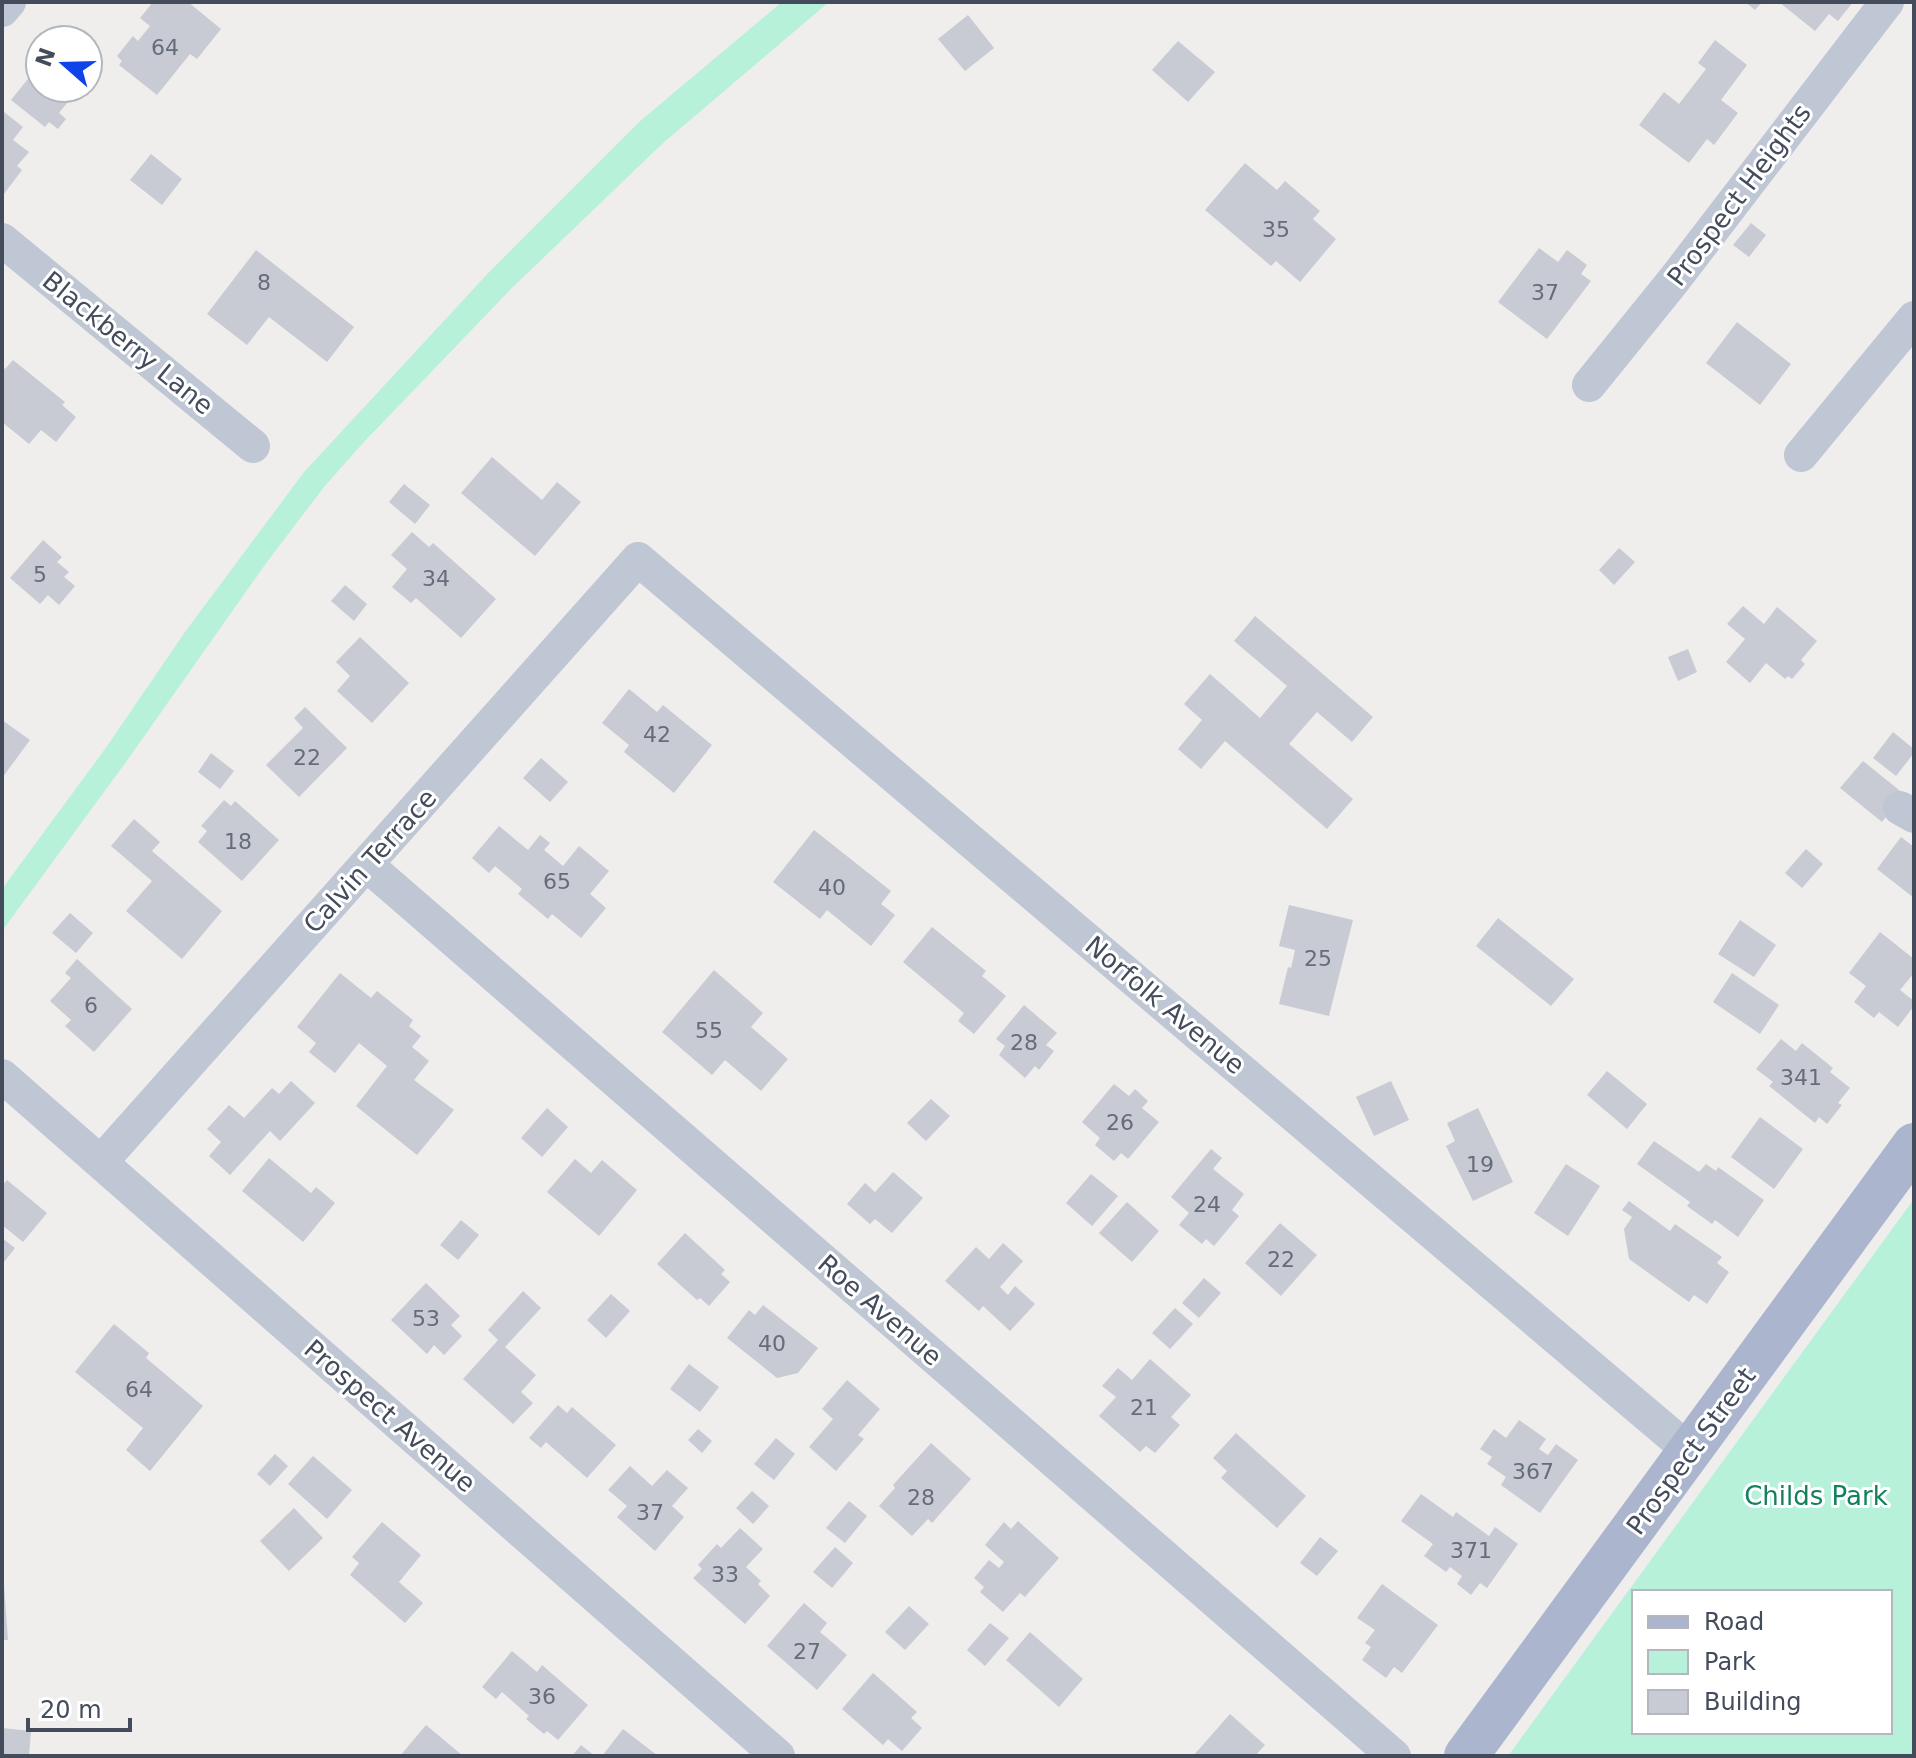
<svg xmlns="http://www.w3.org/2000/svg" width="1916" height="1758" font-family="'DejaVu Sans',sans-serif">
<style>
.green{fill:#b8f1d9;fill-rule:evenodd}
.building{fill:#c8cbd3}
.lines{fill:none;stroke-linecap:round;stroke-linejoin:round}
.minor{stroke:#bfc6d4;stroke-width:34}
.major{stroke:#abb6ce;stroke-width:44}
.labels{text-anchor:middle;stroke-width:6;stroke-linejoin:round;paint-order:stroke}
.number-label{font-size:22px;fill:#656c7a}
.street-label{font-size:26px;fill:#444c5c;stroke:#fff}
.park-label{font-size:26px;fill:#11815e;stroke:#fff}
</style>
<rect width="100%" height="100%" fill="#f0eded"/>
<g class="green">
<polygon points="782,2 829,2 662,144 513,287 363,443 324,487 267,562 126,762 2,931 2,889 105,749 185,632 304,472 492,269 639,122"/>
<path d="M1914 1199V1756H1508L1863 1269ZM1634 1592H1890V1732H1634Z"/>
</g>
<g class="building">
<polygon points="153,2 188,2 221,29 197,59 190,54 157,95 119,65 122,61 117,56 133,36 138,41 150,26 140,18"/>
<polygon points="1745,2 1762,2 1755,10"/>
<polygon points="1779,2 1853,2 1838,21 1829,14 1815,31"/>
<polygon points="968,15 994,48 965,71 938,39"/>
<polygon points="1715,40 1747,65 1721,100 1738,113 1714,145 1707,139 1689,163 1639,125 1664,92 1679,104 1706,69 1698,63"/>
<polygon points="1178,41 1215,72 1188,102 1152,70"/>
<polygon points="40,64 40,88 79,88 59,113 66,119 58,129 49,122 45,127 11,100"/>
<polygon points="4,112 23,127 13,140 29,152 17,166 22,170 4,194 2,114"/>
<polygon points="151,154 182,179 162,205 130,180"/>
<polygon points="1245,163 1277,190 1285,181 1320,211 1313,219 1336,239 1300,282 1276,261 1271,266 1205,210"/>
<polygon points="1751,223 1766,235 1749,257 1733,245"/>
<polygon points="1539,248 1558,262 1567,250 1587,265 1581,274 1591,281 1547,339 1498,302"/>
<polygon points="256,250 354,327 327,362 269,317 247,345 207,314"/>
<polygon points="1737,322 1791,364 1760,405 1706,363"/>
<polygon points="13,360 65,402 62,405 76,417 56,442 41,430 29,444 2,422 2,366 5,369"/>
<polygon points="492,457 542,500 557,482 581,502 535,556 461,493"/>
<polygon points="404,484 430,505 415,524 389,502"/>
<polygon points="412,532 429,547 433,543 496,599 461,638 416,598 411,603 392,587 407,569 391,555"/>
<polygon points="43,540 62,557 57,562 69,572 64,577 75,586 59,605 48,595 40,604 10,578"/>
<polygon points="1619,548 1635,562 1614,585 1599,570"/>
<polygon points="345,585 367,604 354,621 331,601"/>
<polygon points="1743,606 1764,624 1777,607 1817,641 1801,660 1805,664 1792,679 1788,676 1785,679 1766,663 1750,683 1726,662 1745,639 1727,624"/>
<polygon points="1255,616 1373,717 1352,742 1317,712 1289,744 1353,799 1327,829 1225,741 1201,769 1178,749 1202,720 1184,704 1210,674 1260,718 1287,686 1234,641"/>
<polygon points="360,637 409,683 372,723 337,691 350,676 336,662"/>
<polygon points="1688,649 1697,672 1678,681 1668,657"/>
<polygon points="629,689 657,712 663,705 712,745 674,793 624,752 629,745 602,723"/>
<polygon points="305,707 347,748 299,797 266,765 303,728 294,718"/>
<polygon points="2,720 30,740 2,778"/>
<polygon points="1893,732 1914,749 1914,753 1896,776 1873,758"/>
<polygon points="211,753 234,771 220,789 198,772"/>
<polygon points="541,758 568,782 550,802 523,778"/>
<polygon points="1863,761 1904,794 1882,822 1840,788"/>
<polygon points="224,800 231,806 235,801 279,840 242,881 198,842 207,831 201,826"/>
<polygon points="134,819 160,842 152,851 222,911 182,959 126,911 152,881 111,846"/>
<polygon points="499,826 528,850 540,835 550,843 544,850 563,866 579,846 609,871 590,894 606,908 581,938 552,914 548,919 518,894 522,889 495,866 489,873 472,858"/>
<polygon points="814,830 891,891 881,904 895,915 871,946 827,910 820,919 773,882"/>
<polygon points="1901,837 1914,847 1914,898 1877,869"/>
<polygon points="1806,849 1823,864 1802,888 1785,873"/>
<polygon points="1289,905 1353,920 1329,1016 1279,1004 1288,967 1291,968 1295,950 1279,946"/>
<polygon points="70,913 93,933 76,953 52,933"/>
<polygon points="1498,918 1574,979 1551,1006 1476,946"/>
<polygon points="1740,920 1776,945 1754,977 1718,954"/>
<polygon points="932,927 986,971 982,976 1006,996 974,1034 958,1021 964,1013 903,962"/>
<polygon points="1880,932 1914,959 1914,973 1900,990 1914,1001 1914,1006 1898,1027 1879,1012 1874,1018 1854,1002 1866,986 1849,973"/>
<polygon points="77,959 132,1009 94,1052 65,1026 71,1020 50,1001 71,978 65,973"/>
<polygon points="714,970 763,1013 751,1027 788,1059 761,1091 725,1060 712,1075 662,1032"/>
<polygon points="340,973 371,998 377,991 413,1020 409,1026 421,1036 412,1047 429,1061 414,1080 454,1110 417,1155 356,1106 387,1066 359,1043 335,1073 309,1052 316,1043 297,1027"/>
<polygon points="1732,973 1779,1005 1760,1034 1713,1002"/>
<polygon points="1024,1005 1057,1033 1046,1045 1054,1051 1039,1070 1035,1066 1025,1078 999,1055 1005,1046 996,1039"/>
<polygon points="1781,1039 1796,1051 1802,1043 1833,1068 1830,1072 1850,1088 1838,1103 1842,1105 1827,1124 1819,1117 1815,1123 1769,1086 1773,1082 1756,1069"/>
<polygon points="1607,1071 1647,1104 1627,1129 1587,1095"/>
<polygon points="291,1081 315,1103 280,1141 270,1131 230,1175 209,1156 221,1142 207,1129 229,1105 244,1118 272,1088 279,1094"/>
<polygon points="1391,1081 1409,1120 1374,1136 1356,1097"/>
<polygon points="1114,1084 1129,1096 1135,1089 1148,1101 1142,1108 1159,1122 1128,1159 1121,1153 1114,1161 1095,1145 1100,1138 1082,1122"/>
<polygon points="931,1099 950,1116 926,1141 907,1123"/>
<polygon points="547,1108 568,1127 542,1157 521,1138"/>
<polygon points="1478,1108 1513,1182 1473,1201 1446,1146 1455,1141 1447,1123"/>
<polygon points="1760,1117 1803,1149 1774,1189 1731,1157"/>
<polygon points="1654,1141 1699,1172 1706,1164 1716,1171 1718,1167 1764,1200 1738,1237 1715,1220 1712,1224 1687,1206 1690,1202 1637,1164"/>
<polygon points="1211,1149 1222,1158 1213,1169 1244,1194 1232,1210 1239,1216 1214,1246 1206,1239 1202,1244 1179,1225 1189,1213 1171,1197"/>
<polygon points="269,1158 311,1193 316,1187 335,1203 303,1242 242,1191"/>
<polygon points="575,1159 591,1173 602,1160 637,1190 599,1236 547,1192"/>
<polygon points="1566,1164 1600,1186 1568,1236 1534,1213"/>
<polygon points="893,1172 923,1198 892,1233 875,1219 870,1224 847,1204 865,1183 875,1192"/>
<polygon points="1091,1174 1118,1196 1092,1226 1066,1203"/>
<polygon points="7,1180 47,1213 23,1242 2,1225 2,1186"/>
<polygon points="1629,1201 1670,1231 1675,1224 1722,1257 1717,1263 1729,1272 1707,1304 1694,1295 1689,1302 1629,1259 1624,1229 1632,1217 1622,1210"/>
<polygon points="1127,1202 1159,1231 1132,1262 1099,1233"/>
<polygon points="461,1220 479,1235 458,1260 440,1245"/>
<polygon points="1280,1223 1317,1255 1281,1296 1245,1263"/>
<polygon points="685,1233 725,1270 721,1274 730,1282 709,1306 700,1298 697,1300 657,1264"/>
<polygon points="2,1238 15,1248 4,1262 2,1260"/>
<polygon points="1003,1243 1023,1261 1000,1287 1008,1295 1015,1286 1035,1304 1010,1331 983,1306 979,1311 945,1281 976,1247 989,1259"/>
<polygon points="1204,1278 1221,1293 1199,1318 1182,1303"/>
<polygon points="426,1283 460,1316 451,1325 462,1336 444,1355 434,1345 427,1354 391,1320"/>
<polygon points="523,1291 541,1308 505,1347 536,1375 521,1392 533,1403 513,1424 463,1379 498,1340 488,1330"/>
<polygon points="611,1294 630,1311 606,1338 587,1320"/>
<polygon points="763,1305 818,1348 798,1373 777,1378 727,1338 749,1310 755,1315"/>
<polygon points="1175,1308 1193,1324 1170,1349 1152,1333"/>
<polygon points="114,1324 149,1353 146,1358 203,1406 150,1471 126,1450 143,1428 75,1372"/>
<polygon points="1150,1359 1191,1395 1171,1417 1180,1425 1155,1453 1146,1446 1140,1452 1099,1416 1116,1397 1102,1386 1118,1368 1132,1380"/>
<polygon points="689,1364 719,1387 700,1412 670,1389"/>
<polygon points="847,1380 880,1409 858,1435 864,1439 836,1471 809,1447 833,1419 822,1409"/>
<polygon points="558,1405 567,1413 572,1407 616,1445 587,1478 546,1442 541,1448 529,1438"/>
<polygon points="1519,1420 1546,1439 1539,1449 1548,1455 1556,1444 1578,1460 1540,1513 1501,1485 1506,1477 1487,1464 1492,1457 1480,1449 1494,1429 1506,1438"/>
<polygon points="698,1429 712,1441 702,1453 688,1440"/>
<polygon points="1236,1433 1306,1496 1277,1528 1221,1478 1227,1471 1213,1458"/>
<polygon points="776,1438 795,1454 774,1480 754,1464"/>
<polygon points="931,1443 971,1479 932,1523 928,1519 912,1536 879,1506 895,1488 893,1485"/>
<polygon points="275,1454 288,1466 270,1486 257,1474"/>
<polygon points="313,1456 352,1490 327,1519 288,1484"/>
<polygon points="630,1466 652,1486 667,1470 688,1488 672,1506 684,1517 655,1551 617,1517 627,1506 608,1490"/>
<polygon points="752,1491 769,1506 753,1524 736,1508"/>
<polygon points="1421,1494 1453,1517 1456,1512 1489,1536 1495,1527 1518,1544 1487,1588 1480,1583 1471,1595 1457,1584 1462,1576 1450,1567 1446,1572 1424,1556 1433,1544 1401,1521"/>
<polygon points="849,1501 867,1516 845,1543 826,1528"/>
<polygon points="294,1508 323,1538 289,1571 260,1541"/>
<polygon points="1018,1521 1059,1558 1025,1597 1020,1593 1003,1612 980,1592 984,1587 974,1578 989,1560 999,1568 1004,1562 985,1545 1004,1522 1011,1529"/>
<polygon points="382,1522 421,1555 399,1582 423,1603 405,1623 350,1575 359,1563 352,1557"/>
<polygon points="740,1528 763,1549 746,1567 761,1581 758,1584 770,1596 745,1624 693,1578 702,1569 698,1565 717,1544 721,1548"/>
<polygon points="1320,1537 1338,1551 1317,1576 1300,1563"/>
<polygon points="835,1547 853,1563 832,1588 813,1572"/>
<polygon points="1382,1584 1438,1625 1402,1673 1394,1667 1386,1678 1362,1660 1371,1647 1365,1643 1375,1630 1357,1618"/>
<polygon points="2,1585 4,1585 8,1640 2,1640"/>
<polygon points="804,1603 827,1623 820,1632 847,1655 817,1690 767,1646"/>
<polygon points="909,1606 929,1624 905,1650 885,1632"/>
<polygon points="990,1623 1009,1638 985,1666 967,1650"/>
<polygon points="1030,1632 1083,1679 1059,1707 1006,1660"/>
<polygon points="512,1651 537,1672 542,1665 588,1705 558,1740 547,1731 544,1734 526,1719 529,1716 502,1692 496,1699 482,1687"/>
<polygon points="873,1673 917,1712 911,1718 922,1728 902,1751 888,1739 883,1745 842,1709"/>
<polygon points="1230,1714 1265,1745 1255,1756 1193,1756"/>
<polygon points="426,1725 463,1756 400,1756"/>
<polygon points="2,1728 31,1731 29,1756 2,1756"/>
<polygon points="623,1729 658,1756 602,1756"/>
<polygon points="581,1745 595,1756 572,1756"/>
</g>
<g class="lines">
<g class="minor">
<polyline points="2,10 9,2"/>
<polyline points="2,240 253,446"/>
<polyline points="1589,385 1674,280 1887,2"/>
<polyline points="1801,455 1914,318"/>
<polyline points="1900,808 1914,816"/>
<polyline points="367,865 1394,1756"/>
<polyline points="2,1076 778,1756"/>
<polyline points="101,1162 638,559 1691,1452"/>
</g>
<polyline class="major" points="1466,1756 1914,1145"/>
</g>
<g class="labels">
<g class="number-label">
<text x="165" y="55">64</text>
<text x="1276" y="237">35</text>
<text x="264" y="290">8</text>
<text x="1545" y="300">37</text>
<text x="40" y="582">5</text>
<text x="436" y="586">34</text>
<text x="657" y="742">42</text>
<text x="307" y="765">22</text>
<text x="238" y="849">18</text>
<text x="557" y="889">65</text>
<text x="832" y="895">40</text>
<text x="1318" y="966">25</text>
<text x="91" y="1013">6</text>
<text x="709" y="1038">55</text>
<text x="1024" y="1050">28</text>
<text x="1801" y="1085">341</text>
<text x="1120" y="1130">26</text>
<text x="1480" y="1172">19</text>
<text x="1207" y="1212">24</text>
<text x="1281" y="1267">22</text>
<text x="426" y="1326">53</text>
<text x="772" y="1351">40</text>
<text x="139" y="1397">64</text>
<text x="1144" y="1415">21</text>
<text x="1533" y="1479">367</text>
<text x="921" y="1505">28</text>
<text x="650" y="1520">37</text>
<text x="1471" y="1558">371</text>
<text x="725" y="1582">33</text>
<text x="807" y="1659">27</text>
<text x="542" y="1704">36</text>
</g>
<g class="street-label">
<text transform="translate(1739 195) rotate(-53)" y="9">Prospect Heights</text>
<text transform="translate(128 343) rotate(39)" y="9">Blackberry Lane</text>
<text transform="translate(370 861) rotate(-48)" y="9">Calvin Terrace</text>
<text transform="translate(1165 1005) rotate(40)" y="9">Norfolk Avenue</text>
<text transform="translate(880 1310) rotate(41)" y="9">Roe Avenue</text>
<text transform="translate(390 1416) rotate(41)" y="9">Prospect Avenue</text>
<text transform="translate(1691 1451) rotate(-54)" y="9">Prospect Street</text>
</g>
<g class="park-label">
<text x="1816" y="1505">Childs Park</text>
</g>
</g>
<rect width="1916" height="1758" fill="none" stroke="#444c5c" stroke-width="8"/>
<rect x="1632" y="1590" width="260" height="144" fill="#ffffff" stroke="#b4b7be" stroke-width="2"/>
<rect x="1648" y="1616" width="40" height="12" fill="#abb6ce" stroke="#b4b7be" stroke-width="2"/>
<text x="1704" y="1630" font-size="24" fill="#444c5c">Road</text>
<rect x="1648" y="1650" width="40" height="24" fill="#b8f1d9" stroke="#b4b7be" stroke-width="2"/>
<text x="1704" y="1670" font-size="24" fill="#444c5c">Park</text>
<rect x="1648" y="1690" width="40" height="24" fill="#c8cbd3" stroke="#b4b7be" stroke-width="2"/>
<text x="1704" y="1710" font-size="24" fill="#444c5c">Building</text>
<g transform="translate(64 64) rotate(290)"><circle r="38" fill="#ffffff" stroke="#b4b7be" stroke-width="2"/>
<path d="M0-6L14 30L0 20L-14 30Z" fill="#0e44e9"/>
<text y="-12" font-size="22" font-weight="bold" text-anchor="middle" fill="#444c5c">N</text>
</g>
<path d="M28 1718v12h102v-12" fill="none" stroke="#444c5c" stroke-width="4"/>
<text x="40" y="1718" font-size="24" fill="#444c5c" stroke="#ffffff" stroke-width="6" paint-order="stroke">20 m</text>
</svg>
